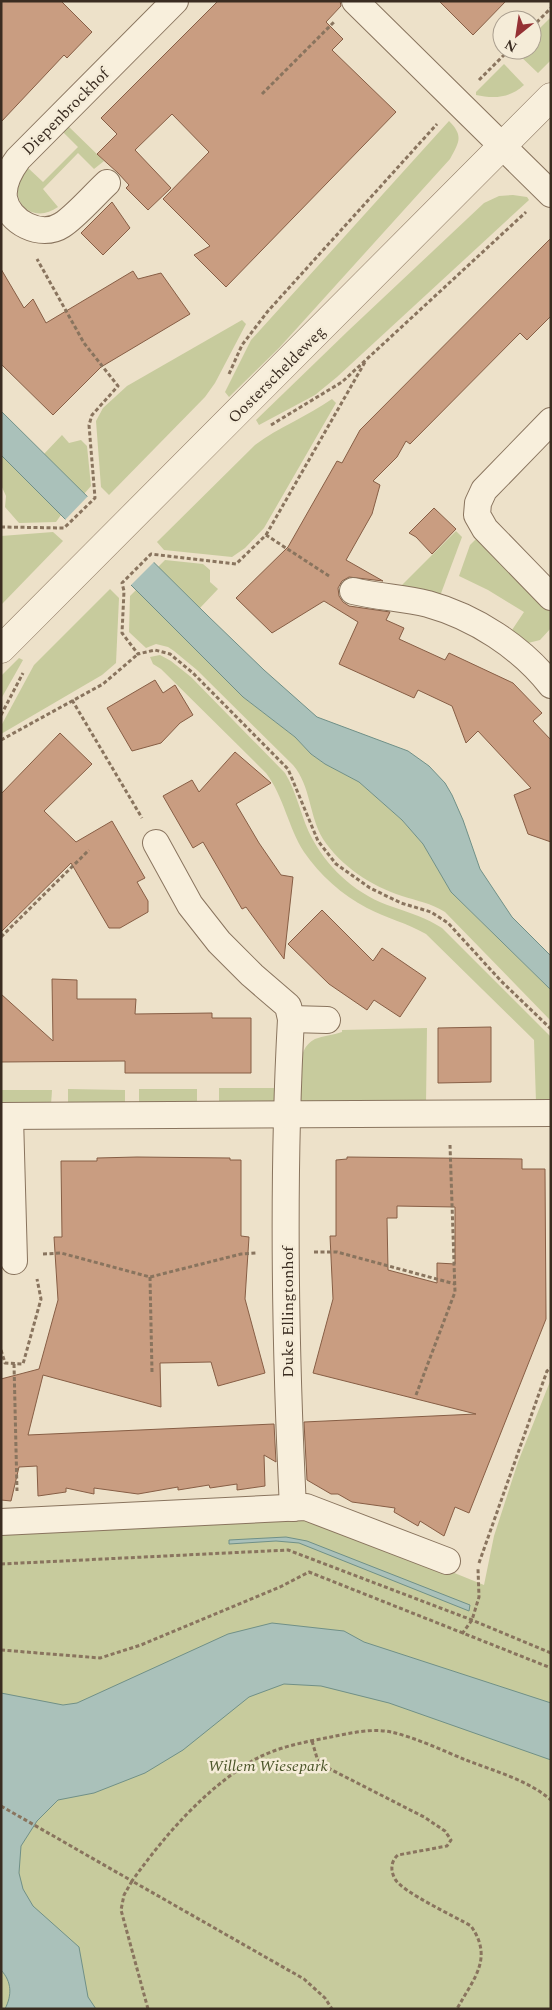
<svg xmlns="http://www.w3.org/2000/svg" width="552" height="2010" font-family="Spectral,serif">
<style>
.green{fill:#c7cb9d}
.water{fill:#aac1ba;stroke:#709087}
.pier{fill:#ede1c9}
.building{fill:#c99d81;stroke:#875e45;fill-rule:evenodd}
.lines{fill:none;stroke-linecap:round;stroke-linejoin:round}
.minor-casing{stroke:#89745e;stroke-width:28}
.tertiary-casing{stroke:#89745e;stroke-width:29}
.path{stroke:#89745e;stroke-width:3;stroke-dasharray:4 2.5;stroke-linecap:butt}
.minor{stroke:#f8efdc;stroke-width:26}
.tertiary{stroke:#f8efdc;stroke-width:28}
.labels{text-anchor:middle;stroke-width:5;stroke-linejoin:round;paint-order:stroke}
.street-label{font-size:16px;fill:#3a2c21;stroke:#f5ecd8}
.park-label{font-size:16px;font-style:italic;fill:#4b5529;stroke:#f5ecd8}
</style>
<rect width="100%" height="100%" fill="#ede1c9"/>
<g class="green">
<polygon points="551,17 551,60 538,73 516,52 518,50 532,50 532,36"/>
<path d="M504 64 524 85C510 98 494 99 476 95V92Z"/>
<path d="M449 121C464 136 459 142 450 159L279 348 229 397 225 392 251 340Z"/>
<path d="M66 124 104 161 94 169 78 153 43 189 58 207C36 223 11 207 19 180 20 175 24 171 27 167L43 182 78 147 63 132Z"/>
<polygon points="513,195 527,197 529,200 337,377 315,395 259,425 256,420 348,331 484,203 499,196"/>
<polygon points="242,320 246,324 215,383 205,397 109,495 101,487 96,421 103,408 127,386"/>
<path d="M332 399 336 403 264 528 245 548 232 557 164 550 157 542 255 445C279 427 308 416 332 399Z"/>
<polygon points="62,435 69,443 81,440 87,446 91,486 84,494 44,454"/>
<polygon points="1,455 61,515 56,522 19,523 5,507 6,496 1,485"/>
<polygon points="456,531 462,537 440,596 397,590"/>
<polygon points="53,532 63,541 1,605 1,536"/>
<polygon points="477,538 550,610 551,628 540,640 528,643 510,633 524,612 488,590 459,576 470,545"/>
<polygon points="165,560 203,564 210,570 210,582 218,589 200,608 158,567"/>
<polygon points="110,589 119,598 116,663 102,675 1,734 1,726 34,665"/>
<path d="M136 590 243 697 295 737 311 754 325 764 359 782 402 820 423 844 451 892 551 990V1021L445 912C431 903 417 901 402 896 371 886 341 866 323 839 309 816 311 786 293 765L197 670 174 651 168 647 156 644 146 648 129 632 130 596Z"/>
<path d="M160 655 171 661 191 677 285 773C298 794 301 819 313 840 330 871 359 896 393 907 411 913 426 918 442 928L551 1037V1103L536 1102 534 1040 426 934C407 923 386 918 367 908 342 895 320 875 304 852 288 827 284 797 266 773L161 669 153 664 150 657Z"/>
<polygon points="19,658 23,660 1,699 1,676"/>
<path d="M427 1028 426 1104H300C300 1085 294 1049 315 1039 323 1036 333 1035 342 1032V1030Z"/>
<rect x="219" y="1088" width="59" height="16"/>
<polygon points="68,1089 125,1090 125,1106 68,1105"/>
<polygon points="139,1089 197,1089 197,1104 139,1105"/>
<polygon points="1,1090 52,1090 51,1105 1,1105"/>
<polygon points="551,1379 551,2009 1,2009 1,1533 319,1518 484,1585 494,1536 518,1462"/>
</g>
<g class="water">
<polygon points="1,411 208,616 264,670 317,717 408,751 429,766 445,783 452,795 463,820 480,869 512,917 551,956 551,990 451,892 423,844 402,820 359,782 325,764 311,754 295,737 243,697 1,455"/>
<polygon points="286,1537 307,1541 470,1605 469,1611 299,1543 276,1541 229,1544 229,1540"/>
<path d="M272 1623 344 1631 364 1642 551 1703V1760L389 1703 321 1686 284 1684 249 1697 183 1750 145 1773 94 1793 58 1800 37 1821 21 1846 19 1873 23 1889 33 1906 79 1947 88 1997 96 2009H5C12 1995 12 1982 1 1970V1693L63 1705 77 1703 228 1634Z"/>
</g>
<polygon class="pier" points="89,495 155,561 130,586 64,521"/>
<g class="building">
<polygon points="1,1 61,1 92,32 67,58 64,55 1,122"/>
<polygon points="218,1 340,1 341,6 326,22 343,39 332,50 396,112 226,287 194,255 210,246 163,199 209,152 172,114 135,150 171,188 148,210 126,188 129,185 118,173 97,154 117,134 101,118"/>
<polygon points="439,1 506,1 473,35"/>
<polygon points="112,202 130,228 103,255 81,233"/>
<polygon points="551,238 551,316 527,340 520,333 410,444 406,441 397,457 373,481 380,485 372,514 346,560 383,581 349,577 342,581 338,588 339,596 343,602 349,606 390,612 386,620 404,628 399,639 445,660 449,653 513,683 542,713 533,721 551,740 551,842 528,834 514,795 531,788 478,731 466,743 452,706 418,690 414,698 339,664 358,622 324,601 272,633 236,598 288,547 337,461 342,463 360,430"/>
<polygon points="1,269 24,308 33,299 46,323 133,271 138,279 161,273 190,314 101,367 53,415 1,364"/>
<polygon points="434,508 456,529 432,554 416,537 409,533"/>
<polygon points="155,680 163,693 175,685 193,715 180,723 161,743 132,751 107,708"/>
<polygon points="60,733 92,764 44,811 76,842 112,821 145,878 137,882 148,901 148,912 120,928 109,928 71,863 1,932 1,794"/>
<polygon points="235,752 271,783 236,804 259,843 281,875 293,877 284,959 246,907 242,909 203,842 193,848 163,796 192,780 199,792"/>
<polygon points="322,910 373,961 382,948 426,978 400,1017 374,1000 367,1010 329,984 288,944"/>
<polygon points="52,979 77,980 77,999 136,999 135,1014 212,1013 212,1018 251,1018 251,1073 125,1073 125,1061 1,1062 1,994 53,1041"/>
<polygon points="491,1027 491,1082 438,1083 438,1028"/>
<polygon points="137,1157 230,1158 230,1160 241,1160 241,1236 249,1237 245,1299 265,1373 218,1386 211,1362 160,1363 161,1407 43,1375 28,1435 274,1424 276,1462 264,1455 265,1486 237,1490 237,1484 210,1488 209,1485 178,1490 178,1487 138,1494 94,1488 94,1494 66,1488 66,1492 38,1496 37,1466 19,1467 11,1501 1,1500 1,1379 39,1369 58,1300 54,1237 62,1237 61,1161 97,1161 97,1158"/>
<path d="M347 1157 522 1159V1169H545L546 1319 469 1513 455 1507 444 1536 420 1521 418 1526 394 1512 395 1508 352 1502 338 1494H331L307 1480 304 1422 476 1414 313 1373 333 1299 330 1236H336V1160L347 1159ZM397 1206 455 1207V1264L437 1263V1283L388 1270 387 1218H397Z"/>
</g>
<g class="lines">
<g class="minor-casing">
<g id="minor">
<polyline points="355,1 551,194"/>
<path d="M107 183C95 194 75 217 62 225 41 239 8 222 4 198 2 183 10 170 18 159L175 1"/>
<polyline points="551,421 484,490 478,503 477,515 485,529 551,597"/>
<path d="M353 591C378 597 404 598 428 604 475 617 521 647 551 685"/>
<path d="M156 843 190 905 219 942 252 975 288 1006 291 1019C282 1182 285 1345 293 1508"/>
<polyline points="291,1019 327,1020"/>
<polyline points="1,1116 551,1113"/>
<polyline points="10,1117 14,1261"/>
<polyline points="1,1522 306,1507 447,1561"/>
</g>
</g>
<g class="tertiary-casing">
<polyline id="tertiary" points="1,649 551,97"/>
</g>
<g class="path">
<polyline points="532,27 551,8"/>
<polyline points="479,80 509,50"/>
<polyline points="262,94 334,22"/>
<polyline points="229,374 242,345 268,311 437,124"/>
<polyline points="271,425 342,382 526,212"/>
<polyline points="1,527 64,528 95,498 89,425 92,415 118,386 84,343 37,259"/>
<polyline points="266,535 365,362"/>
<polyline points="329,576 266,535 236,564 151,554 122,583 124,591 122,633 138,654 155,650 170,654 193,673 288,769 318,841 336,864 370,888 401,903 431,912 448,923 501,981 551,1029"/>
<polyline points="72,700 142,818"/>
<polyline points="1,715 23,673"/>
<polyline points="1,740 103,684 138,654"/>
<polyline points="1,937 89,850"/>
<polyline points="314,1252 337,1252 455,1284"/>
<polyline points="43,1254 61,1253 150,1277 241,1254 256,1253"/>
<polyline points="150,1277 152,1372"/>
<polyline points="1,1350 5,1363 23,1364 41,1299 37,1279"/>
<polyline points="14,1364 17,1491"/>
<polyline points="416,1395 455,1292 450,1145"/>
<polyline points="479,1563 547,1371 551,1368"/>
<polyline points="1,1564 288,1550 472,1620 551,1653"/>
<polyline points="462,1634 472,1620 479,1597 478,1569"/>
<polyline points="1,1650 100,1658 141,1645 280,1587 309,1572 551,1668"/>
<path d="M312 1741 317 1758 324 1766 424 1817 445 1831 451 1840 447 1846 398 1855C391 1861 390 1870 395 1879 402 1892 456 1917 471 1926 494 1959 473 1979 457 2009"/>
<path d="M1 1806 132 1881C165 1835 204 1790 252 1761 276 1747 305 1742 331 1737 350 1733 373 1728 391 1732 414 1737 444 1751 466 1760 494 1771 528 1780 551 1800"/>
<polyline points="148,2009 121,1910 124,1895 132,1881 304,1979 325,1998 332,2009"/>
</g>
<use href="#minor" class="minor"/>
<use href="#tertiary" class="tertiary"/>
</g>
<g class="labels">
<g class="street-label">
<text transform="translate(65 111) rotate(-45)" y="6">Diepenbrockhof</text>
<text transform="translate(276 374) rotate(-45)" y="6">Oosterscheldeweg</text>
<text transform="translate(287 1312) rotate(-90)" y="6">Duke Ellingtonhof</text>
</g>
<g class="park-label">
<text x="268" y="1771">Willem Wiesepark</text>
</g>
</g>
<rect width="552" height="2010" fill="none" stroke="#3a2c21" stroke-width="5"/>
<g transform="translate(517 35) rotate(210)"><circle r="24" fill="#f5ecd8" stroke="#aa9f8f"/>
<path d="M0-4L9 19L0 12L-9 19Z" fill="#953134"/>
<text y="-8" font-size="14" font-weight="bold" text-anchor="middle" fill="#3a2c21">N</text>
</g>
</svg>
